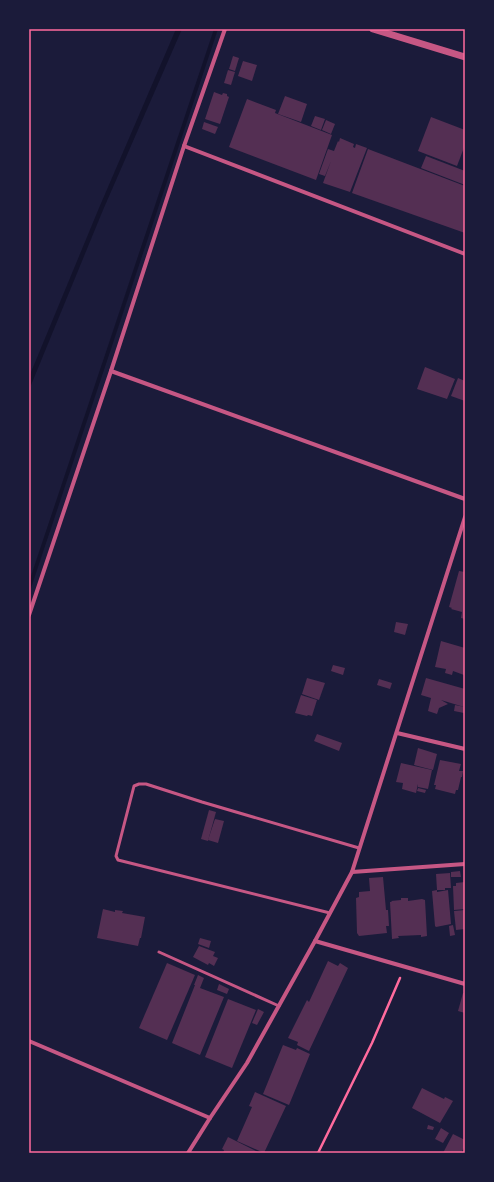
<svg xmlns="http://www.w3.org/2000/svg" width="494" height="1182" font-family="Poppins,sans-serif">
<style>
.water{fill:#12122b}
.building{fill:#542f53}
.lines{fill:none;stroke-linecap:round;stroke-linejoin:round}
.path{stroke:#ff6b9d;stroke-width:2.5}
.service{stroke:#c65784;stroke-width:3}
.minor{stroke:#c65784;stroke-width:4}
.tertiary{stroke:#c65784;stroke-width:7}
.neatline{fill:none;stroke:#ff6b9d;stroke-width:1.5}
</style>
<rect width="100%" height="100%" fill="#1b1b3a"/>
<g class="water">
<polygon points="176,29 182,29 103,210 29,390 29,377 99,208"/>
<polygon points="214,29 218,29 29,594 29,582"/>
</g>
<g class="building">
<polygon points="233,56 239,58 235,71 229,69"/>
<polygon points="243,61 257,65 252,81 238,76"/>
<polygon points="228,70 235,72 231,85 224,83"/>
<polygon points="214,92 222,95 223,93 227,94 227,96 229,97 220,124 205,119"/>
<polygon points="285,96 307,104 301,122 278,114"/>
<polygon points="247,99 276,110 275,113 332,135 316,180 229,147"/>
<polygon points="315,116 325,119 321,130 311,126"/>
<polygon points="431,117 465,130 465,145 457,166 418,151"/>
<polygon points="326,120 335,124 331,134 322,130"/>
<polygon points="204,122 218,127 215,134 202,129"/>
<polygon points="340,138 354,144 353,147 355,148 356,144 367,148 350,192 323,183 331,161 325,176 319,174 328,149 334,151 338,141 339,142"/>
<polygon points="368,149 465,186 465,233 352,193"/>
<polygon points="426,156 465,171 465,185 421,168"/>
<polygon points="425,367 455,379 447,399 417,389"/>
<polygon points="458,378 465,381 465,401 451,396"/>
<polygon points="459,571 465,572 465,619 461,618 462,612 451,609 452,608 449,607"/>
<polygon points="396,622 408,624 405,635 394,632"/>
<polygon points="441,641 465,648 464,675 453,671 452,675 445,673 446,669 435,667"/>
<polygon points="333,665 345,668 343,675 331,671"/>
<polygon points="307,678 325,683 319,700 302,694"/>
<polygon points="426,678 465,689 465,703 464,707 441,700 448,704 439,708 437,714 428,711 431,698 421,695"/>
<polygon points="379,679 392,683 390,689 377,685"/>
<polygon points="301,695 317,700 312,716 308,715 307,716 295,713"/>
<polygon points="455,705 465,707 464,713 454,711"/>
<polygon points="317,734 342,743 339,751 314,741"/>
<polygon points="418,748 437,754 433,770 414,765"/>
<polygon points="440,760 461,764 459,771 463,771 462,777 461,777 458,790 456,790 455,794 435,789 436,785 434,785"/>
<polygon points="401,763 432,770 428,789 418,787 418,784 416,793 402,789 403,783 396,782"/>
<polygon points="418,788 426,790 425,793 417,791"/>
<polygon points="209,810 216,812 208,841 201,839"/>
<polygon points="215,819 224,821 218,843 208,840"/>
<polygon points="460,871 461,877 451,877 451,872"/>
<polygon points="450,873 451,888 445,888 445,890 437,890 436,874"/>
<polygon points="383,877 386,910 388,910 389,926 386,926 387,933 359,936 357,933 356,898 359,897 359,892 370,891 369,878"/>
<polygon points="465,882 465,909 454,910 453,886 456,886 456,883"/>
<polygon points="437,890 437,892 448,890 451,924 436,927 435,926 432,891"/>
<polygon points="401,898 408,898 408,901 422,899 425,900 427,936 421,937 421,935 398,936 399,938 392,939 390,902 392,902 391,901 401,900"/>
<polygon points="103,909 115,912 115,910 123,911 122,913 145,917 141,938 140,938 138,946 97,938"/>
<polygon points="465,910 465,929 456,930 454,911"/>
<polygon points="453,925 455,935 450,936 449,926"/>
<polygon points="200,938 211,941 209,948 198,944"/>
<polygon points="199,946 215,952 213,956 218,958 214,966 209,963 208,965 193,957"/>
<polygon points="328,961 338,966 340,963 348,968 309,1051 297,1045 298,1042 288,1038 307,1000 309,1002"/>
<polygon points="167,963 195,975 167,1040 139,1028"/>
<polygon points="198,975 204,978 200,988 224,997 200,1055 172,1043 195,985 194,985"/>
<polygon points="219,984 229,989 227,994 217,990"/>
<polygon points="463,993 465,993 465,1013 458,1011"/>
<polygon points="228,999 256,1010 232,1068 205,1057"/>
<polygon points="258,1009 264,1012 257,1025 252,1023"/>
<polygon points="283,1045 296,1050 297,1048 310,1054 289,1105 263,1094"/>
<polygon points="422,1088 444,1099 445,1097 453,1101 440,1123 412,1108"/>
<polygon points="255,1092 286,1106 264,1153 237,1141 252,1107 249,1106"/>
<polygon points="428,1125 434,1127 433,1130 427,1129"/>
<polygon points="441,1128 449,1133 443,1143 435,1139"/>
<polygon points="453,1134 465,1140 465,1146 461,1153 443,1153"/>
<polygon points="228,1137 260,1153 223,1153 224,1150 222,1149"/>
</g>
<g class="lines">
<polyline class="path" points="318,1153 372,1043 400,978"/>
<g class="service">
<polyline points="330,913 118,860 116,856 134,786 139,784 146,784 202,802 359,848"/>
<polyline points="159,952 279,1006"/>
</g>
<g class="minor">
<polyline points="184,146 465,254"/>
<polyline points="111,371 465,499"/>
<polyline points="29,615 111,371 184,146 225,29"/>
<polyline points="397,733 465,749"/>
<polyline points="352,872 465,864"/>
<polyline points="315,941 465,984"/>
<polyline points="29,1041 210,1118"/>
<polyline points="188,1153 210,1118 247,1063 315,941 352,872 465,517"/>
</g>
<polyline class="tertiary" points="373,29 465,57"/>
</g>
<rect width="494" height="1182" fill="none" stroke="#1b1b3a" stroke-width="60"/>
<rect x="30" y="30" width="434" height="1122" class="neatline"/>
</svg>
